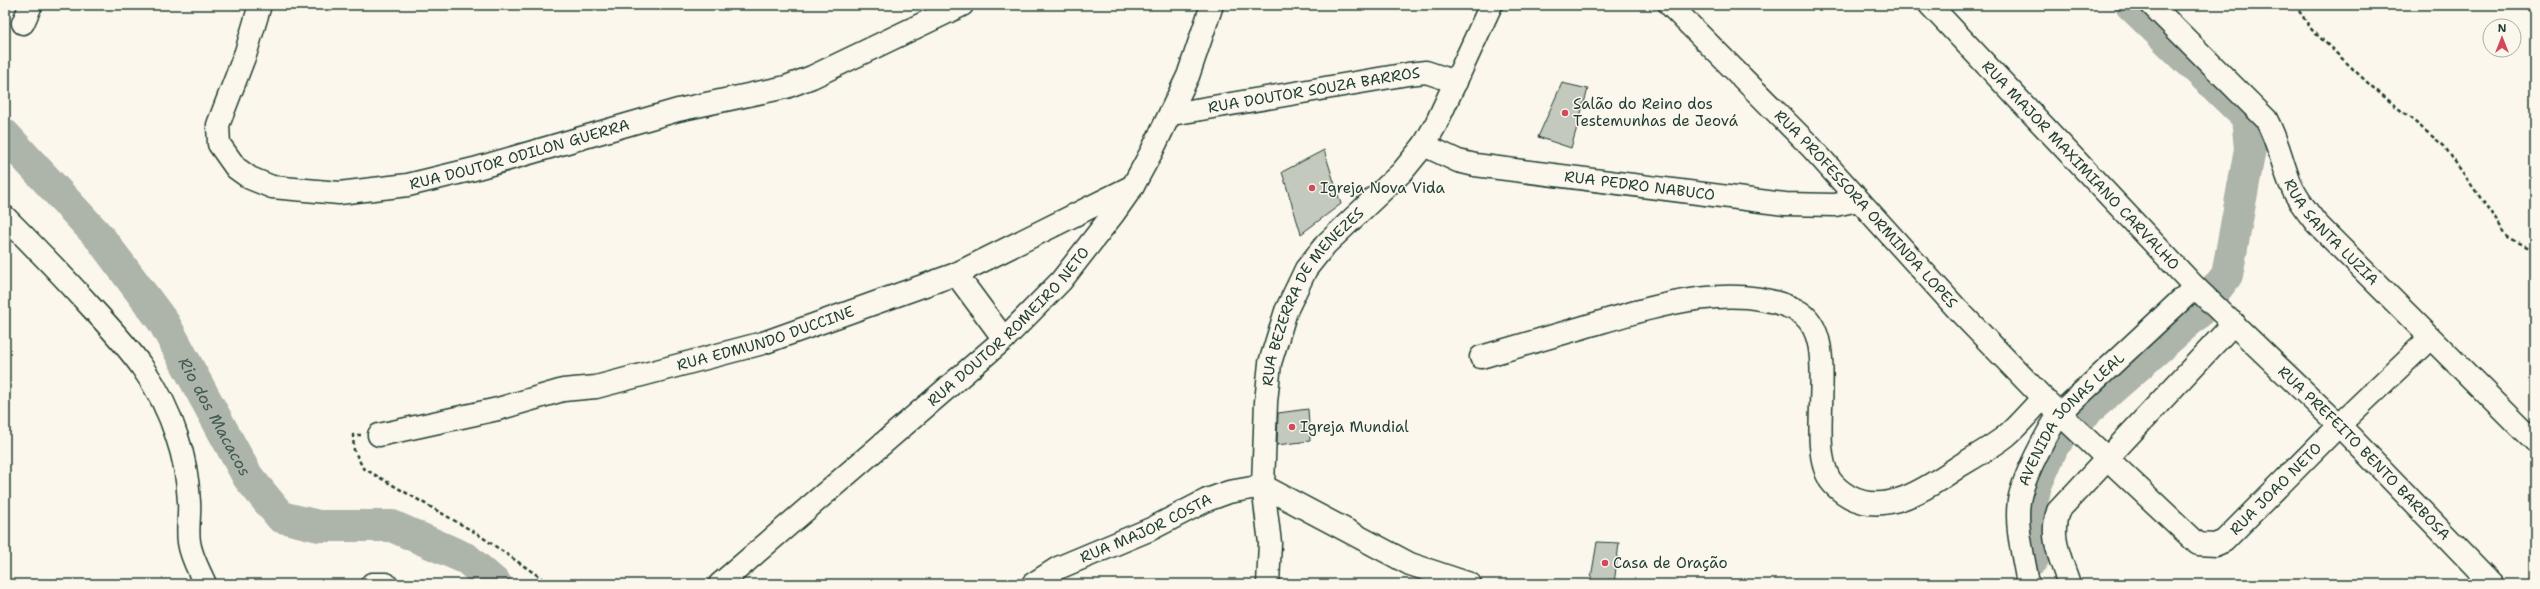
<svg xmlns="http://www.w3.org/2000/svg" width="2540" height="589" font-family="'Shantell Sans',sans-serif">
<style>
.lines{fill:none;stroke-linecap:round;stroke-linejoin:round}
.river{stroke:#adb4aa;stroke-width:32}
.building{fill:#c4c9be;stroke:#1f3d34}
.minor-casing{stroke:#1f3d34;stroke-width:25}
.path{stroke:#1f3d34;stroke-width:2.5;stroke-dasharray:4 3;stroke-linecap:butt}
.minor{stroke:#fbf7ec;stroke-width:22}
.poi-dot{fill:#d1495b;stroke:#fbf7ec;stroke-width:1.5}
.labels{text-anchor:middle;stroke-width:3;stroke-linejoin:round;paint-order:stroke}
.street-label{font-size:15px;fill:#1f3d34;stroke:#fbf7ec}
.poi-label{font-size:15px;fill:#1f3d34;stroke:#fbf7ec;text-anchor:start}
.water-label{font-size:16px;font-style:italic;fill:#425b52;stroke:#fbf7ec}
</style>
<rect width="100%" height="100%" fill="#fbf7ec"/>
<filter id="ink" filterUnits="userSpaceOnUse"><feTurbulence type="fractalNoise" baseFrequency=".025" numOctaves="2"/><feDisplacementMap in="SourceGraphic" scale="8" xChannelSelector="R" yChannelSelector="G"/><feConvolveMatrix kernelMatrix="1 2 1 2 8 2 1 2 1" color-interpolation-filters="sRGB"/></filter>
<g filter="url(#ink)">
<g class="lines">
<g class="river">
<path id="s1" d="M5 135 101 239 164 323 248 477 281 517 319 526H392L467 559 496 584"/>
<polyline points="2033,559 2027,526 2036,485 2054,444 2089,409 2197,314 2227,275 2250,149 2247,117 2131,5"/>
</g>
</g>
<g class="building">
<polygon points="1562,83 1588,89 1571,148 1538,137"/>
<polygon points="1324,150 1341,204 1301,234 1282,172"/>
<polygon points="1308,409 1310,441 1277,445 1278,413"/>
<polygon points="1597,542 1619,543 1614,584 1590,584"/>
</g>
<g class="lines">
<g class="minor-casing">
<g id="minor">
<path id="s2" d="M260 5 246 52 218 125 219 144 236 168 250 178 272 187 339 193 408 185 474 169 678 110 786 87 812 77 962 5"/>
<path id="s3" d="M1670 5 1811 147 1958 310 2043 398 2198 544 2215 545 2224 541 2339 425 2430 338"/>
<path id="s4" d="M1930 5 2195 287 2339 425 2492 584"/>
<path id="s5" d="M2152 5 2266 119C2278 141 2281 160 2290 183 2296 198 2306 210 2316 223L2535 442"/>
<polyline points="23,23 31,5"/>
<path id="s6" d="M1172 114 1408 74 1426 72 1456 82"/>
<path id="s7" d="M1424 145 1458 161 1475 165 1785 204 1835 205 1858 200"/>
<path d="M5 217C34 246 63 276 91 307 129 348 160 382 177 437 184 457 188 481 189 502 190 515 187 529 189 542 191 557 199 570 205 584"/>
<polyline points="956,274 1004,339"/>
<path d="M1481 357C1516 347 1550 337 1584 327 1647 309 1732 279 1796 310 1845 334 1804 437 1830 480 1835 487 1843 493 1850 497 1888 517 1930 486 1961 465 1976 456 1992 447 2006 436 2019 425 2031 410 2043 398"/>
<path id="s8" d="M379 435 498 409 563 390 596 387 763 343 956 274 1133 186"/>
<polyline points="372,584 386,584"/>
<path id="s9" d="M720 584 1004 339 1061 281 1114 213 1133 186 1152 151 1188 76 1212 5"/>
<path id="s10" d="M1033 584 1058 568 1151 529 1207 500 1229 492 1263 486 1410 564 1470 584"/>
<path id="s11" d="M1268 584 1270 543 1263 486 1266 402 1270 363 1286 311 1306 269 1326 244 1402 172 1424 145 1436 124 1491 5"/>
<path id="s12" d="M2028 584C2024 558 2015 527 2019 501 2023 477 2046 435 2059 414L2195 287"/>
<path d="M2069 584C2061 559 2049 537 2058 511L2234 323"/>
</g>
</g>
<g class="path">
<polyline points="2295,5 2312,30 2370,85 2444,146 2508,237 2535,251"/>
<polyline points="361,435 353,435 354,450 363,468 476,533 550,584"/>
</g>
<use href="#minor" class="minor"/>
</g>
</g>
<g class="poi-dot">
<circle cx="1565" cy="113" r="4"/>
<circle cx="1312" cy="188" r="4"/>
<circle cx="1292" cy="427" r="4"/>
<circle cx="1605" cy="563" r="4"/>
</g>
<g class="labels">
<g class="street-label">
<text dy="5" stroke="none"><textPath href="#s6" startOffset="144">RUA DOUTOR SOUZA BARROS</textPath></text>
<text dy="5" stroke="none"><textPath href="#s2" startOffset="469">RUA DOUTOR ODILON GUERRA</textPath></text>
<text dy="5" stroke="none"><textPath href="#s4" startOffset="220">RUA MAJOR MAXIMIANO CARVALHO</textPath></text>
<text dy="5" stroke="none"><textPath href="#s7" startOffset="221">RUA PEDRO NABUCO</textPath></text>
<text dy="5" stroke="none"><textPath href="#s3" startOffset="283">RUA PROFESSORA ORMINDA LOPES</textPath></text>
<text dy="5" stroke="none"><textPath href="#s5" startOffset="294">RUA SANTA LUZIA</textPath></text>
<text dy="5" stroke="none"><textPath href="#s11" startOffset="301">RUA BEZERRA DE MENEZES</textPath></text>
<text dy="5" stroke="none"><textPath href="#s9" startOffset="387">RUA DOUTOR ROMEIRO NETO</textPath></text>
<text dy="5" stroke="none"><textPath href="#s8" startOffset="399">RUA EDMUNDO DUCCINE</textPath></text>
<text dy="5" stroke="none"><textPath href="#s12" startOffset="183">AVENIDA JONAS LEAL</textPath></text>
<text dy="5" stroke="none"><textPath href="#s4" startOffset="624">RUA PREFEITO BENTO BARBOSA</textPath></text>
<text dy="5" stroke="none"><textPath href="#s3" startOffset="855">RUA JOAO NETO</textPath></text>
<text dy="5" stroke="none"><textPath href="#s10" startOffset="126">RUA MAJOR COSTA</textPath></text>
</g>
<g class="poi-label">
<text x="1573" y="109">Salão do Reino dos<tspan x="1573" dy="17">Testemunhas de Jeová</tspan></text>
<text x="1320" y="193">Igreja Nova Vida</text>
<text x="1300" y="432">Igreja Mundial</text>
<text x="1613" y="568">Casa de Oração</text>
</g>
<g class="water-label">
<text dy="6" stroke="none"><textPath href="#s1" startOffset="353">Rio dos Macacos</textPath></text>
</g>
</g>
<rect width="2540" height="589" fill="none" stroke="#fbf7ec" stroke-width="20"/>
<rect x="10" y="10" width="2520" height="569" fill="none" stroke="#1f3d34" stroke-width="1.5" filter="url(#ink)"/>
<g transform="translate(2502 38)"><circle r="19" fill="#fbf7ec" stroke="#a3ada2"/>
<path d="M0-3L7 15L0 10L-7 15Z" fill="#d1495b"/>
<text y="-6" font-size="11" font-weight="bold" text-anchor="middle" fill="#1f3d34">N</text>
</g>
</svg>
